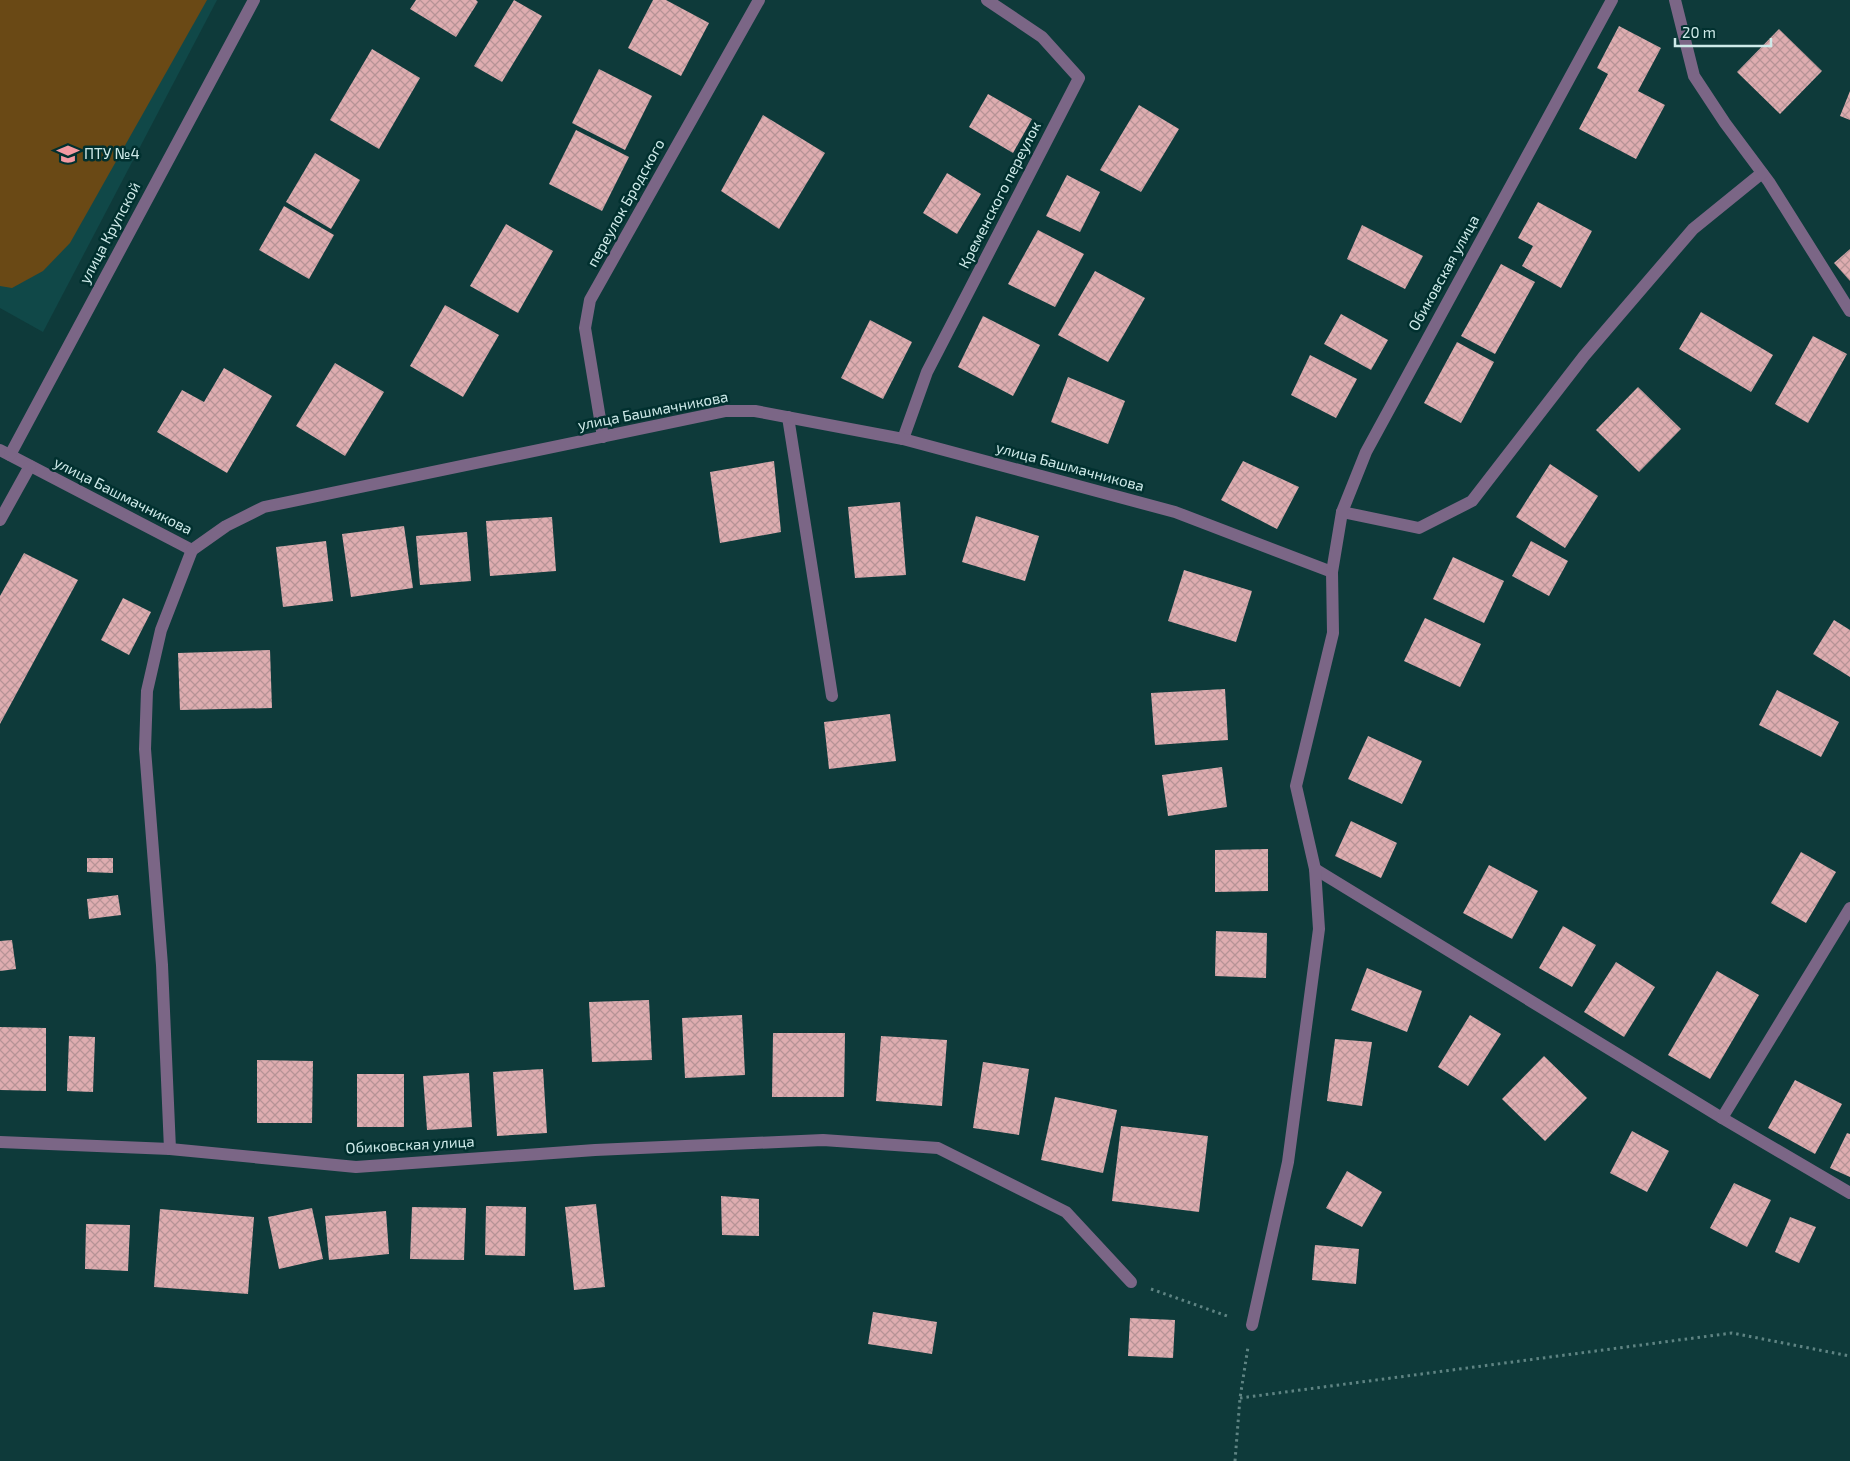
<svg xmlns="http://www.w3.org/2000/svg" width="1850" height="1461" font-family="'Exo 2',sans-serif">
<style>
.built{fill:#104848}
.pitch{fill:#6a4915}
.building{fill:url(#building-cross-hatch)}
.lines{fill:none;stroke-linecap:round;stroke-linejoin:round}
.path{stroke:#5f8483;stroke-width:3;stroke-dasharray:2.5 4;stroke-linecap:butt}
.minor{stroke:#7b6686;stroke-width:12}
.labels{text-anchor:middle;stroke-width:5;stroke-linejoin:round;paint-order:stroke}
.poi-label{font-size:15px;fill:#ceeae9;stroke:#01302f;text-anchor:start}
.street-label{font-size:15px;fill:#ceeae9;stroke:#01302f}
</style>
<defs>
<pattern id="building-cross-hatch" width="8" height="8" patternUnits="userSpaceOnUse" patternTransform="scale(1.25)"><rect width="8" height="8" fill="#deadb0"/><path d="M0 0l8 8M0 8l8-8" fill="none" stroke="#b69396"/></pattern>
</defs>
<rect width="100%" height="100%" fill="#0e3a3a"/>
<polygon class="built" points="0,0 217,0 43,332 0,308"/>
<polygon class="pitch" points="0,0 207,0 70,243 43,271 12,288 0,286"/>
<g class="building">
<polygon points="416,0 476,0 478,2 456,37 410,9"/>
<polygon points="514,0 542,16 502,82 474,66"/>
<polygon points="653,0 666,0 709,23 681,76 628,48"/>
<polygon points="1619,26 1661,48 1638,91 1665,105 1636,159 1579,129 1608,74 1597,68"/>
<polygon points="1779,29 1822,71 1780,114 1737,72"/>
<polygon points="372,49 420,78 379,149 330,120"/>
<polygon points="599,69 652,96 625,150 572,123"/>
<polygon points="1850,91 1850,120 1840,116"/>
<polygon points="988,94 1032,119 1013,153 969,127"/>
<polygon points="1139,105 1179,129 1141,192 1100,170"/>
<polygon points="763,115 825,153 779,229 721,191"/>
<polygon points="576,130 629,157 602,211 549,184"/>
<polygon points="315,153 360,180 331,229 286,202"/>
<polygon points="947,173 981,194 957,234 923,213"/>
<polygon points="1067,175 1100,192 1080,232 1046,216"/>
<polygon points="1538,202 1592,231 1561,288 1522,266 1533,246 1518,238"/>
<polygon points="284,206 334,235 309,279 259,250"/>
<polygon points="506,224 553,251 518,313 470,286"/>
<polygon points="1362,225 1423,256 1405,289 1347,259"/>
<polygon points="1038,230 1084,254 1055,307 1008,284"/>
<polygon points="1850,249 1850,281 1834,263"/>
<polygon points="1501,264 1535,282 1495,354 1461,336"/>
<polygon points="1095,271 1145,298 1108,362 1058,335"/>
<polygon points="445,305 499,335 463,397 410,366"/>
<polygon points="1701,312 1773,355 1751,392 1679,349"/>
<polygon points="1341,314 1388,340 1371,370 1324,344"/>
<polygon points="983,316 1040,345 1013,396 958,367"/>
<polygon points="870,320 912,342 883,399 841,378"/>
<polygon points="1813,336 1847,354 1808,423 1775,404"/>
<polygon points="1457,342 1494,362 1461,423 1424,403"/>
<polygon points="1310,355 1357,379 1336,418 1291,395"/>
<polygon points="335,363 384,392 345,456 296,426"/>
<polygon points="224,368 272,396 227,473 157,432 182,390 204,402"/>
<polygon points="1068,377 1125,401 1108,444 1051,422"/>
<polygon points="1638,387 1681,429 1639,472 1596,430"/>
<polygon points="774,461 781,532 720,543 710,472"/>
<polygon points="1243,461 1299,487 1277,529 1221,500"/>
<polygon points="1550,464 1598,496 1565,548 1516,517"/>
<polygon points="900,502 906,575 855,578 848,507"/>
<polygon points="976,516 1039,536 1025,581 962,562"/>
<polygon points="552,517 556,571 490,576 486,521"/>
<polygon points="404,526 413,588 351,597 342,534"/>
<polygon points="467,532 471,581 420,585 416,536"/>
<polygon points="326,541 333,601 283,607 276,547"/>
<polygon points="1531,541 1568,561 1549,596 1512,576"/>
<polygon points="24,553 78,580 0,724 0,596"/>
<polygon points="1453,557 1504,581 1484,623 1433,599"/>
<polygon points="1184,570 1252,591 1236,642 1168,621"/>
<polygon points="123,598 151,612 129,655 101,640"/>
<polygon points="1425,618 1481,644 1460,687 1404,661"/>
<polygon points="1834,620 1850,630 1850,677 1813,654"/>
<polygon points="270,650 272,708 180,710 178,653"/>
<polygon points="1225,689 1228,740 1155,745 1151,693"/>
<polygon points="1777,690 1839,722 1821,757 1759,725"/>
<polygon points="890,714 896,761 829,769 824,722"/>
<polygon points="1368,736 1422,761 1402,804 1348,779"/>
<polygon points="1222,767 1227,807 1168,816 1162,775"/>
<polygon points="1351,821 1397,843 1381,878 1335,856"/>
<polygon points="1268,849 1268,891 1215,892 1215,850"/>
<polygon points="1801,852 1836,872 1806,923 1771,903"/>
<polygon points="87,858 113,858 113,873 87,872"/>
<polygon points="1489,865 1538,891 1512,939 1463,913"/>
<polygon points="118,895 121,915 89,919 87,899"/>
<polygon points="1563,926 1596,945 1572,987 1539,968"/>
<polygon points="1216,931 1267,933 1266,978 1215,976"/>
<polygon points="12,940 16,969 0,971 0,941"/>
<polygon points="1616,962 1655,987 1624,1037 1584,1012"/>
<polygon points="1367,968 1422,991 1407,1032 1351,1010"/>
<polygon points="1717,971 1759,995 1710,1079 1668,1055"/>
<polygon points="649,1000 652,1060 592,1062 589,1002"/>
<polygon points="742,1015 745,1075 685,1078 682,1018"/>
<polygon points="1470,1015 1501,1034 1468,1086 1438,1067"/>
<polygon points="0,1027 46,1028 46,1091 0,1090"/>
<polygon points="773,1033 845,1033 844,1097 772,1097"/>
<polygon points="69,1036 95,1037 93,1092 67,1091"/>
<polygon points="881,1036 947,1040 942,1106 876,1101"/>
<polygon points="1335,1039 1372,1042 1362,1106 1327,1101"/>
<polygon points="1544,1056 1587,1098 1545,1141 1502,1099"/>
<polygon points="257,1060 313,1061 312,1123 257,1123"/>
<polygon points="983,1062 1029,1069 1019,1135 973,1128"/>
<polygon points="543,1069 547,1133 497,1136 493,1072"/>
<polygon points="469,1073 472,1127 427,1130 423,1076"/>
<rect x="357" y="1074" width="47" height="53"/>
<polygon points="1795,1080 1842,1104 1815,1154 1768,1128"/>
<polygon points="1055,1097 1117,1110 1103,1173 1041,1160"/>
<polygon points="1121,1126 1208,1136 1199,1212 1112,1201"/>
<polygon points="1632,1131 1669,1151 1647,1192 1610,1173"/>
<polygon points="1847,1133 1850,1134 1850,1177 1830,1168"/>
<polygon points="1347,1171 1382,1192 1362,1227 1326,1208"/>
<polygon points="1734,1183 1771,1200 1747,1247 1710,1228"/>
<polygon points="721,1196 759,1199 759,1236 722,1235"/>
<polygon points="596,1204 605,1287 574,1290 565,1207"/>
<polygon points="486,1206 526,1207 525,1256 485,1255"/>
<polygon points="412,1207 466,1208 464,1260 410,1259"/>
<polygon points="312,1208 323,1259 279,1269 268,1217"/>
<polygon points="160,1209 254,1217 248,1294 154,1287"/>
<polygon points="386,1211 389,1254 329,1260 325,1216"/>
<polygon points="1790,1217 1816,1227 1799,1263 1775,1252"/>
<polygon points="86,1224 130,1225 128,1271 85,1269"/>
<polygon points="1315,1245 1359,1249 1356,1284 1312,1280"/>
<polygon points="873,1312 937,1322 932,1354 868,1344"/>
<polygon points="1130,1318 1175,1320 1173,1358 1128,1356"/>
</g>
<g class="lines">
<g class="path">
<polyline points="1151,1289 1230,1317"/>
<polyline points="1240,1398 1732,1333 1850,1356"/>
<polyline points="1235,1461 1240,1398 1248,1347"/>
</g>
<g class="minor">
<polyline points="1675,0 1694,76 1725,123 1769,182 1850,311"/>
<polyline points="788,417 832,696"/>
<polyline points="603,437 585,328 590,300 759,0"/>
<polyline points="903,439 927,372 1079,78 1042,37 987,0"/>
<polyline points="0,450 192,550"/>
<polyline points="10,455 254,0"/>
<polyline points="1342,512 1419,528 1472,501 1584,356 1693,229 1762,173"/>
<polyline points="0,520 30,466"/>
<polyline points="192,550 226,526 264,507 726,411 755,411 903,439 1175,512 1332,572"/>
<polyline points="1315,869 1722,1118 1850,1193"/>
<polyline points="1722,1118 1850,908"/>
<polyline points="0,1142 170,1149 356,1167 595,1150 823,1140 938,1148 1066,1212 1131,1282"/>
<polyline points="170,1149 162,965 145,749 147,691 161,630 192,550"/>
<polyline points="1252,1325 1288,1162 1319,929 1315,869 1296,786 1333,633 1332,572 1342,512 1366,452 1612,0"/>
</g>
</g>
<defs>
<g id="university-bare" transform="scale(1.725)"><path d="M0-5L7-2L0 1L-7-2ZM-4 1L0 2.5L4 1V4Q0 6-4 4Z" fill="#f49aa2" stroke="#01302f" stroke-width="2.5" paint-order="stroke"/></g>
</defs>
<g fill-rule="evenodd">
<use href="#university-bare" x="68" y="154"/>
</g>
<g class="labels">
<g class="poi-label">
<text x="84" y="159">ПТУ №4</text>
</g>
<g class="street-label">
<text transform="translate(1000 195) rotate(-63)" y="5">Кременского переулок</text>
<text transform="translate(626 203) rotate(-61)" y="5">переулок Бродского</text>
<text transform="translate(110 233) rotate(-62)" y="5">улица Крупской</text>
<text transform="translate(1444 273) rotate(-61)" y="5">Обиковская улица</text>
<text transform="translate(653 411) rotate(-11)" y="5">улица Башмачникова</text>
<text transform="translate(1070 467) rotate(15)" y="5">улица Башмачникова</text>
<text transform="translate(123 496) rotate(27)" y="5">улица Башмачникова</text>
<text transform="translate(410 1145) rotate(-3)" y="5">Обиковская улица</text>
</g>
</g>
<path d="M1675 38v8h96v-8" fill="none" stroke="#ceeae9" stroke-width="2.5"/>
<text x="1682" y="38" font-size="15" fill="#ceeae9" stroke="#01302f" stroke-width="4" paint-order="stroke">20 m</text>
</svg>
